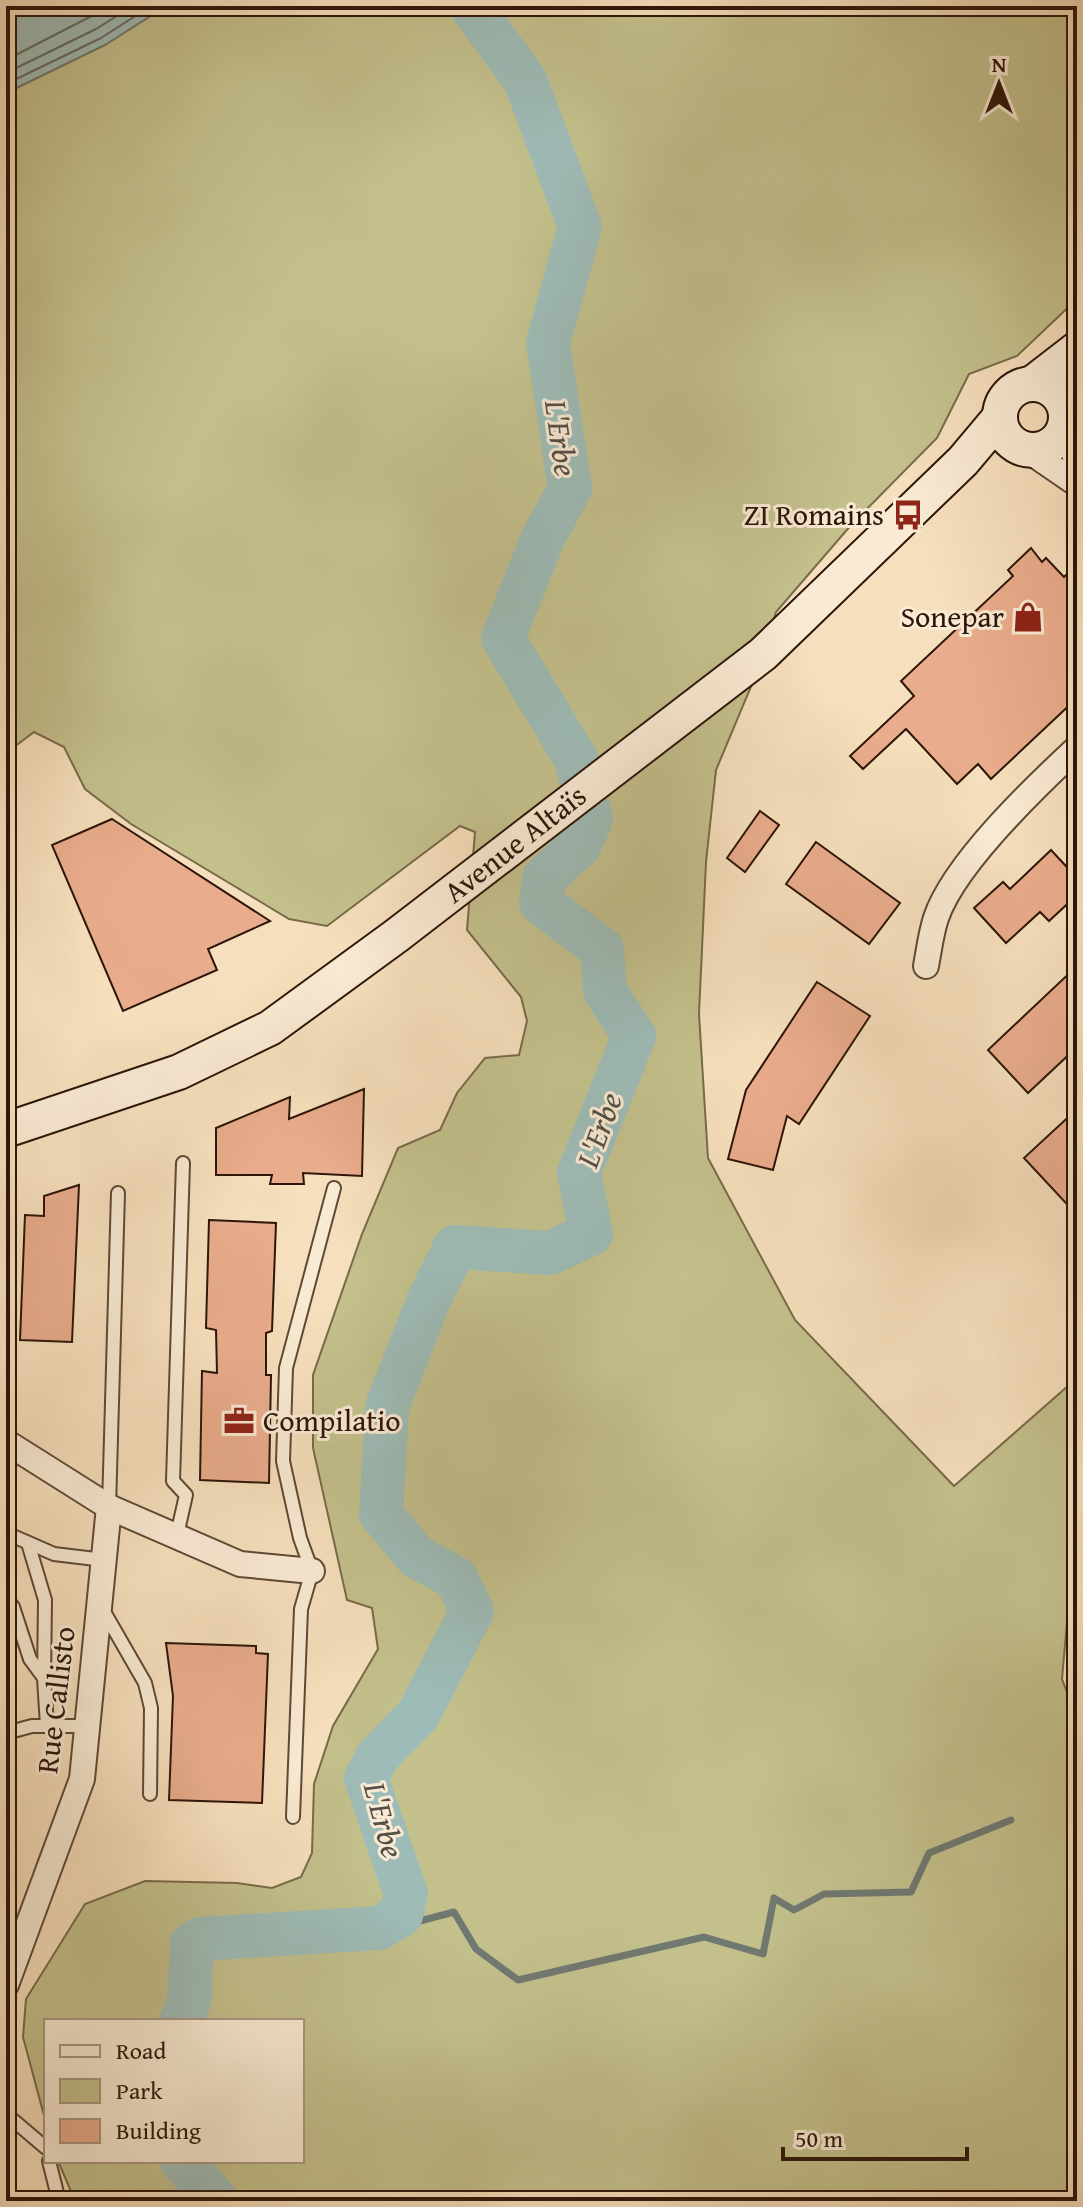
<svg xmlns="http://www.w3.org/2000/svg" width="1083" height="2207" font-family="'Gentium Book Plus',serif">
<style>
.green{fill:#c3c08c;stroke:#786a4a;stroke-width:2}
.water{fill:#9ebcb7;stroke:#707971;stroke-width:2}
.lines{fill:none;stroke-linecap:round;stroke-linejoin:round}
.shore{stroke:#656860;stroke-width:2}
.stream{stroke:#707971;stroke-width:7}
.river{stroke:#9ebcb7;stroke-width:44}
.building{fill:#e9ac8c;stroke:#2c1509;stroke-width:2}
.lane-casing{stroke:#5e4836;stroke-width:16}
.street-casing{stroke:#5e4836;stroke-width:28}
.secondary-casing{stroke:#2c1509;stroke-width:38}
.lane{stroke:#f9ead3;stroke-width:12}
.street{stroke:#f9ead3;stroke-width:24}
.secondary{stroke:#f9ead3;stroke-width:34}
.labels{text-anchor:middle;stroke-width:6;stroke-linejoin:round;paint-order:stroke}
.poi-label{font-size:30px;fill:#2c1509;stroke:#f9ead3;text-anchor:end}
.street-label{font-size:30px;fill:#2c1509;stroke:#f9ead3}
.water-label{font-size:32px;font-style:italic;fill:#544f46;stroke:#f9ead3}
</style>
<rect width="100%" height="100%" fill="#f6dfbc"/>
<filter id="stains"><feTurbulence type="fractalNoise" baseFrequency=".0025" numOctaves="4"/><feColorMatrix values="0 0 0 0 .2 0 0 0 0 .09 0 0 0 0 .02 0 0 0 .5 -.17"/></filter>
<radialGradient id="worn" r=".72"><stop offset=".6" stop-color="#630" stop-opacity="0"/><stop offset="1" stop-color="#630" stop-opacity=".3"/></radialGradient>
<polygon class="green" points="166,6 1077,6 1077,299 1017,356 969,374 937,438 852,524 776,612 758,670 716,770 706,862 699,1014 708,1158 795,1320 954,1486 1077,1378 1077,1574 1069,1599 1062,1679 1077,1718 1077,2201 75,2201 58,2161 302,2161 302,2021 46,2021 46,2123 23,2037 26,1999 85,1904 145,1881 237,1883 272,1888 301,1877 312,1853 314,1784 333,1726 378,1649 372,1608 347,1600 313,1448 313,1375 362,1234 398,1148 440,1130 457,1093 485,1058 519,1055 527,1021 521,997 467,930 475,832 460,826 327,926 289,919 131,824 85,789 64,747 34,732 6,753 6,93 105,45"/>
<polygon class="water" points="16,6 166,6 105,45 6,93 6,10"/>
<g class="lines">
<g class="shore">
<polyline points="6,60 111,6"/>
<polyline points="6,73 96,29 133,6"/>
<polyline points="6,84 101,38 151,6"/>
</g>
<polyline class="stream" points="401,1915 416,1922 454,1912 476,1949 518,1980 704,1937 763,1954 774,1898 794,1910 824,1894 911,1892 929,1853 1011,1820"/>
<g class="river">
<polyline points="181,2021 189,2002 192,1944 200,1939 379,1928 401,1915 406,1894 366,1778 377,1757 418,1715 472,1611 456,1578 417,1557 381,1514 387,1407 428,1302 455,1247 550,1253 591,1234 579,1173 634,1036 605,991 602,949 541,903 544,878 579,846 591,819 576,759 503,638 543,538 570,489 548,343 580,227 525,80 471,6"/>
<polyline points="182,2161 217,2201"/>
</g>
</g>
<g class="building">
<polygon points="1031,548 1042,562 1046,558 1064,577 1077,564 1077,698 991,779 978,764 957,784 906,729 863,769 850,756 914,696 901,681 1013,576 1008,570"/>
<polygon points="760,811 779,825 745,872 727,858"/>
<polygon points="112,819 270,921 208,949 217,970 123,1011 52,845"/>
<polygon points="816,842 900,903 869,944 786,884"/>
<polygon points="1051,850 1077,878 1077,895 1049,921 1040,912 1006,943 974,908 1003,882 1010,889"/>
<polygon points="1077,966 1077,1047 1028,1093 988,1050"/>
<polygon points="817,982 870,1016 799,1124 787,1116 773,1170 728,1159 746,1090"/>
<polygon points="364,1089 362,1176 303,1173 304,1184 270,1184 272,1175 216,1175 216,1128 290,1097 289,1119"/>
<polygon points="1077,1109 1077,1215 1024,1158"/>
<polygon points="79,1185 72,1342 20,1340 25,1215 44,1216 44,1196"/>
<polygon points="209,1220 276,1223 272,1331 266,1333 266,1375 271,1375 269,1483 200,1480 202,1371 217,1373 216,1330 206,1328"/>
<polygon points="166,1643 256,1646 256,1653 268,1654 262,1803 169,1800 173,1696"/>
</g>
<g class="lines">
<g class="lane-casing">
<g id="lane">
<polyline points="109,1507 118,1193"/>
<polyline points="6,1533 54,1554 104,1560"/>
<polyline points="177,1535 186,1495 173,1481 183,1163"/>
<polyline points="28,1543 45,1600 44,1677"/>
<polyline points="6,1598 13,1607 30,1659 44,1678 47,1726"/>
<polyline points="103,1610 145,1683 151,1708 150,1794"/>
<polyline points="6,1733 32,1726 87,1726"/>
<polyline points="293,1817 301,1609 312,1571 300,1538 283,1461 286,1368 334,1188"/>
<polyline points="6,2114 46,2148"/>
<polyline points="49,2161 59,2201"/>
</g>
</g>
<g class="street-casing">
<g id="street">
<polyline points="1066,420 1077,466"/>
<polyline points="1026,449 1077,484"/>
<path d="M926 966C929 950 931 933 936 918 954 864 1035 787 1077 748"/>
<polyline points="6,1442 109,1507 240,1564 312,1571"/>
<polyline points="6,1985 82,1779 109,1507"/>
</g>
</g>
<g class="secondary-casing">
<g id="secondary">
<polyline points="1033,383 1077,349"/>
<circle cx="1033" cy="417" r="33"/>
<polyline points="6,1130 179,1072 270,1028 396,936 763,654 963,461 1000,417"/>
</g>
</g>
<use href="#lane" class="lane"/>
<use href="#street" class="street"/>
<use href="#secondary" class="secondary"/>
</g>
<defs>
<g id="bus-bare" transform="scale(2.4)"><path d="M-5-6H5V4H4V6H2V4H-2V6H-4V4H-5ZM-3.5-4V0h7V-4ZM-3.5 1.2v1.5H-2V1.2ZM2 1.2v1.5H3.5V1.2Z" fill="#8f2418" stroke="#f9ead3" stroke-width="2.5" paint-order="stroke"/></g>
<g id="shop-bare" transform="scale(2.4)"><path d="M-5-2.5h2.3a2.7 3.5 0 0 1 5.4 0H5L5.5 6h-11ZM-1.5-2.5h3a1.5 2.3 0 0 0-3 0Z" fill="#8f2418" stroke="#f9ead3" stroke-width="2.5" paint-order="stroke"/></g>
<g id="office-bare" transform="scale(2.4)"><path d="M-6-3h4V-5.5h4V-3h4V5H-6ZM-1-4.5V-3h2v-1.5ZM-6 0V1H6V0Z" fill="#8f2418" stroke="#f9ead3" stroke-width="2.5" paint-order="stroke"/></g>
</defs>
<g fill-rule="evenodd">
<use href="#bus-bare" x="908" y="515"/>
<use href="#shop-bare" x="1028" y="617"/>
<use href="#office-bare" x="239" y="1421"/>
</g>
<g class="labels">
<g class="poi-label">
<text x="884" y="525">ZI Romains</text>
<text x="1004" y="627">Sonepar</text>
<text x="263" y="1431" text-anchor="start">Compilatio</text>
</g>
<g class="street-label">
<text transform="translate(515 844) rotate(-38)" y="10">Avenue Altaïs</text>
<text transform="translate(56 1700) rotate(-83)" y="10">Rue Callisto</text>
</g>
<g class="water-label">
<text transform="translate(561 438) rotate(82)" y="11">L'Erbe</text>
<text transform="translate(599 1130) rotate(-70)" y="11">L'Erbe</text>
<text transform="translate(384 1820) rotate(75)" y="11">L'Erbe</text>
</g>
</g>
<rect width="1083" height="2207" fill="none" stroke="#f6dfbc" stroke-width="32"/>
<rect x="8" y="8" width="1067" height="2191" fill="none" stroke="#2c1509" stroke-width="4"/>
<rect x="16" y="16" width="1051" height="2175" fill="none" stroke="#2c1509" stroke-width="2"/>
<rect x="44" y="2019" width="260" height="144" fill="#f9ead3" stroke="#a79582" stroke-width="2"/>
<rect x="60" y="2045" width="40" height="12" fill="#f9ead3" stroke="#a79582" stroke-width="2"/>
<text x="116" y="2059" font-size="24" fill="#2c1509">Road</text>
<rect x="60" y="2079" width="40" height="24" fill="#c3c08c" stroke="#a79582" stroke-width="2"/>
<text x="116" y="2099" font-size="24" fill="#2c1509">Park</text>
<rect x="60" y="2119" width="40" height="24" fill="#e9ac8c" stroke="#a79582" stroke-width="2"/>
<text x="116" y="2139" font-size="24" fill="#2c1509">Building</text>
<g transform="translate(999 84)" stroke="#f9ead3" stroke-width="6" paint-order="stroke">
<path d="M0-6L14 30L0 20L-14 30Z" fill="#2c1509"/>
<text y="-12" font-size="22" font-weight="bold" text-anchor="middle" fill="#2c1509">N</text>
</g>
<path d="M783 2147v12h184v-12" fill="none" stroke="#2c1509" stroke-width="4"/>
<text x="795" y="2147" font-size="24" fill="#2c1509" stroke="#f9ead3" stroke-width="6" paint-order="stroke">50 m</text>
<rect width="100%" height="100%" filter="url(#stains)"/>
<rect width="100%" height="100%" fill="url(#worn)"/>
</svg>
